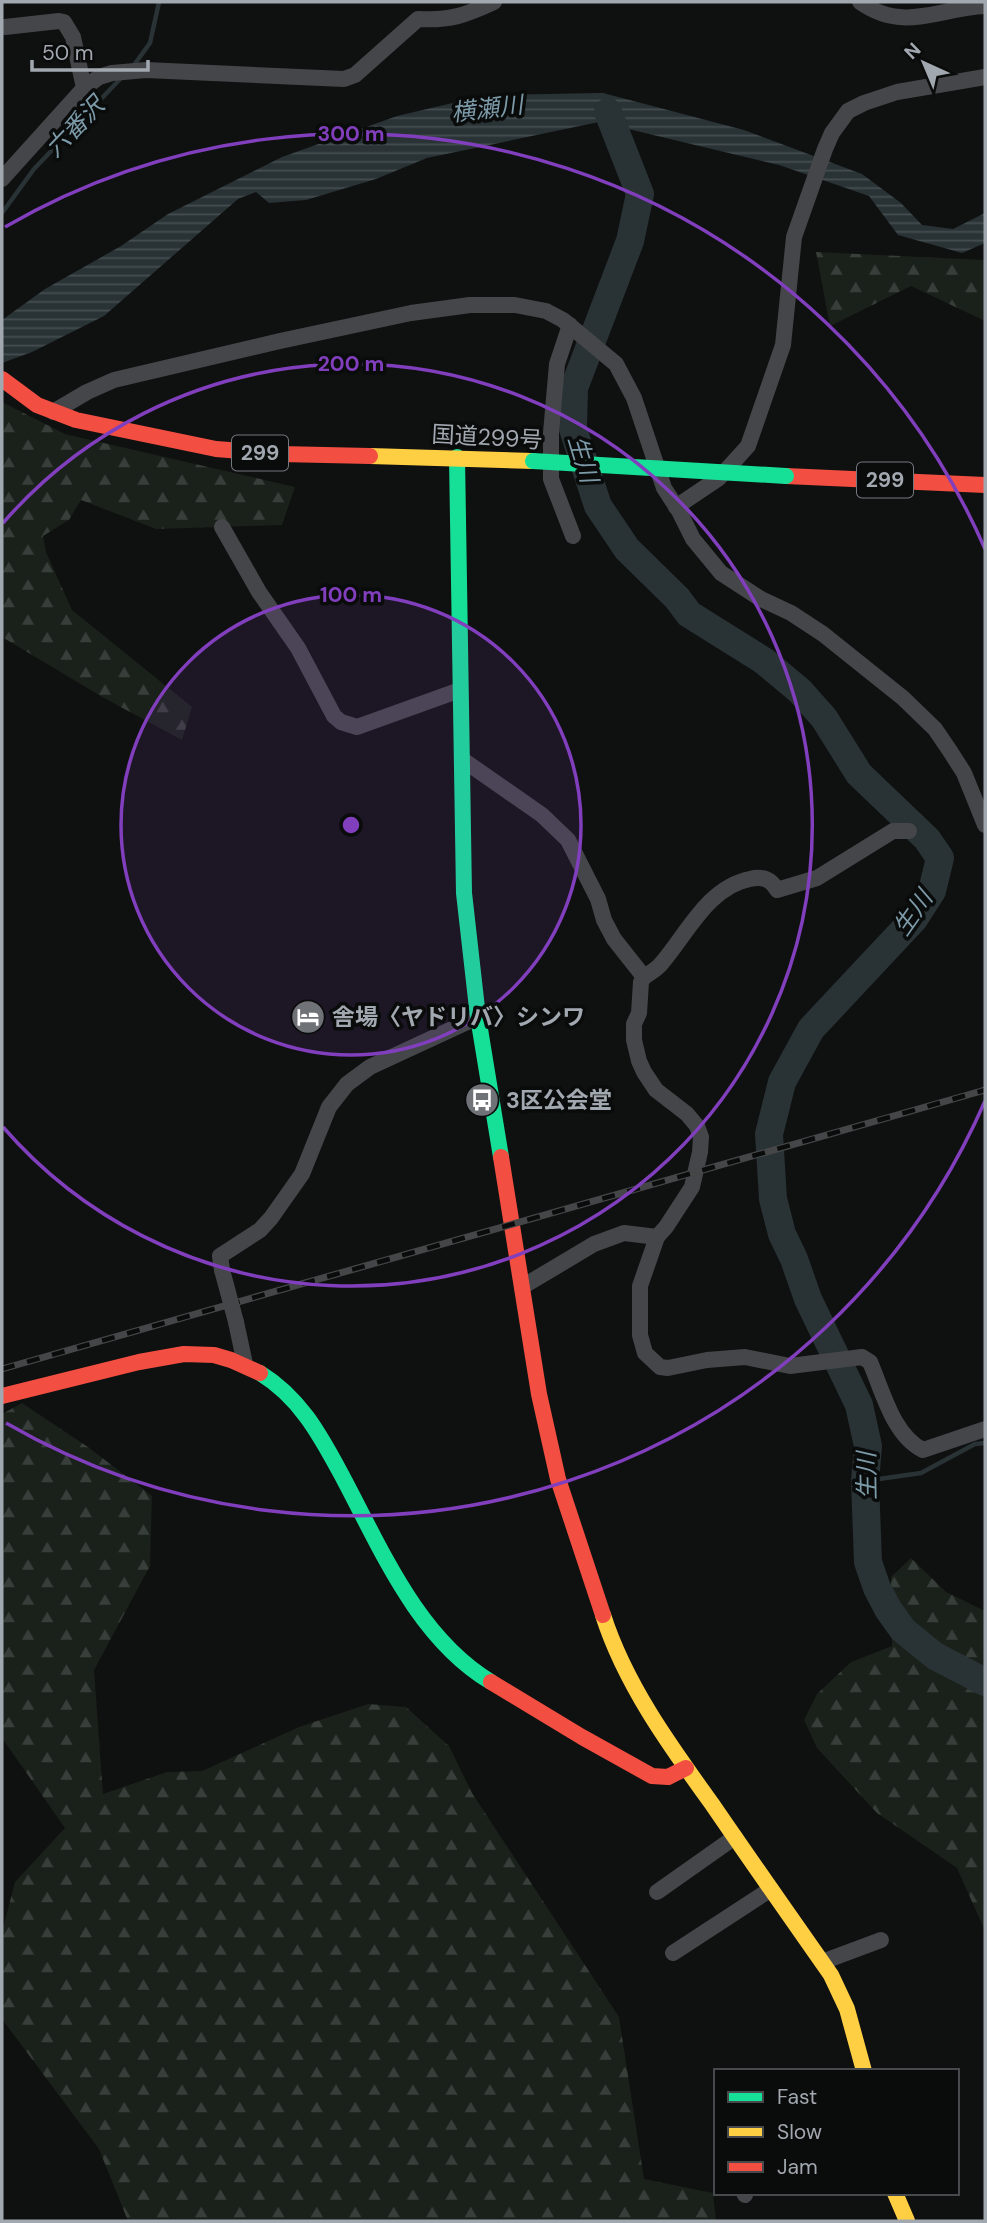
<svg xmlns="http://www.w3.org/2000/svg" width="987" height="2223" font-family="'DM Sans','Noto Sans JP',sans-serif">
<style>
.forest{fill:url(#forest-firs)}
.water{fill:url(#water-rules)}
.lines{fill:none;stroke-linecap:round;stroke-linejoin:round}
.stream{stroke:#293235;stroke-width:4.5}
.river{stroke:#293235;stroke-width:28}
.street{stroke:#444649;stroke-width:16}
.fast{stroke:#16e098;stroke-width:16}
.slow{stroke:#ffcf43;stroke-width:16}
.jam{stroke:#f24e42;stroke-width:16}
.rail-casing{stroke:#454648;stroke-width:7}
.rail{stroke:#0a0b0b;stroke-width:4.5;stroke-dasharray:13;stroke-linecap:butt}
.street-bridge{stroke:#444649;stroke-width:16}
.fast-bridge{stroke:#16e098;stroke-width:16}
.ring{fill:none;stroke:#813fbd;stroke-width:3.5}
.labels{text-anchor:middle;stroke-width:7;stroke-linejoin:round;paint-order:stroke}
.shield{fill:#0a0b0b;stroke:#74797e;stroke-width:2}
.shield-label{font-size:21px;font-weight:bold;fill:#a2a8b0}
.street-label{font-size:23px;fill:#a2a8b0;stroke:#0a0b0b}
.poi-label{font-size:23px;font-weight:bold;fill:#a2a8b0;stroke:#0a0b0b;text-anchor:start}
.water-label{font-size:24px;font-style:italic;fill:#7c9aa8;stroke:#0a0b0b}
.centre{fill:#813fbd;stroke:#0a0b0b;stroke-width:3.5}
.ring-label{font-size:21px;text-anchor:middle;font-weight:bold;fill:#813fbd;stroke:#0a0b0b;stroke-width:7;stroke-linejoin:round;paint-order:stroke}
</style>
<defs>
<pattern id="forest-firs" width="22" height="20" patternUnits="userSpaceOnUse" patternTransform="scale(1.75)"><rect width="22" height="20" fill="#1a201a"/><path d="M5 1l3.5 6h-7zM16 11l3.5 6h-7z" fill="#383e39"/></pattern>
<pattern id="water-rules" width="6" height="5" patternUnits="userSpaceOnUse" patternTransform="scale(1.75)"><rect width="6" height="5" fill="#293235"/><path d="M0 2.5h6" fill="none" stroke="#454d50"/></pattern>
</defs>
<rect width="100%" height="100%" fill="#0f1010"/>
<g class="forest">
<polygon points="816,252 985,260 985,321 911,286 830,326"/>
<polygon points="2,402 65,434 295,487 282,525 156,529 81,500 69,520 43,536 46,552 72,610 192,707 182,740 104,698 2,637"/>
<polygon points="22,1403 88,1447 152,1496 150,1566 94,1670 103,1794 167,1772 202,1771 299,1727 368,1704 406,1707 449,1746 472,1793 619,2017 644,2179 713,2193 716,2221 128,2221 99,2149 2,2019 2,1932 15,1882 65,1828 2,1738 2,1414"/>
<polygon points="911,1558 946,1592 985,1611 985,1931 957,1868 877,1813 817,1748 804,1720 817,1694 851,1662 892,1646 891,1577"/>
</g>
<polygon class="water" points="603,93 744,130 862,174 901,203 922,225 953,229 985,213 985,243 962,253 898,235 869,196 779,165 599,122 427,158 376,179 306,200 269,203 256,192 238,199 104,316 32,352 2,363 2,320 45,289 121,246 168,214 282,157 397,116 487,95"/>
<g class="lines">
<g class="stream">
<polyline points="134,65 150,43 159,2"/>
<polyline points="2,213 34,169 123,76"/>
<polyline points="865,1481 921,1473 975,1444 985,1443"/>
</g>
<polyline class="river" points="608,112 640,194 630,241 574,388 573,429 598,506 627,549 677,598 689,614 764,661 800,691 824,718 859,774 927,839 940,858 932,891 914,919 811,1029 782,1082 769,1134 773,1199 782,1234 794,1259 808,1299 859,1405 868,1446 865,1481 868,1562 877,1588 888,1609 903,1630 935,1656 985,1682"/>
<g class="street">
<path d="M860 2C904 33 938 8 985 6"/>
<polyline points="5,27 59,21 64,22 73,37 84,88"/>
<path d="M2 179 84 88 99 77 112 73 146 70 344 79 355 75 418 19C450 21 466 15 494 2"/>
<polyline points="570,325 557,364 551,433 551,479 573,536"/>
<polyline points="53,412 87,392 114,380 280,341 411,313 470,305 515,305 546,311 563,320 616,364 634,398 664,488 679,511 693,539 721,573 761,599 791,613 823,634 903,698 935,729 950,751 964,773 985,825"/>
<polyline points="676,507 719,478 748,446 783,345 794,237 825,149 832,133 848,111 864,103 897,92 985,77"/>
<polyline points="222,527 259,592 298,648 334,716 341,722 357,727 460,690"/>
<path d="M463 760 542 815 568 840 598 899 604 920 614 939 644 977 641 982 639 1013 634 1024V1040L639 1061 644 1072 656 1090 687 1114 697 1126 701 1137 700 1152 692 1187 666 1227 657 1237 640 1286V1335L645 1353 660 1367 668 1368 707 1360 745 1357 790 1366 862 1357 870 1362C883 1392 893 1435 923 1450L985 1429"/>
<path d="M644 977C650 973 657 969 661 964 687 934 708 887 750 879 762 876 771 879 777 890L817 878 893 831H909"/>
<polyline points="222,1270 220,1256 260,1230 271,1218 302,1174 329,1107 347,1084 370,1067 478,1017"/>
<polyline points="522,1287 594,1244 624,1233 657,1237"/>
<polyline points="236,1322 245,1364"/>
<polyline points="657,1892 735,1837"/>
<polyline points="673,1953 771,1889"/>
<polyline points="822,1962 881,1940"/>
<polyline points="744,2193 745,2195"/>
</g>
<g class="fast">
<polyline points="457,457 464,893 478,1017 501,1157"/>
<path d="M260 1373C299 1397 319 1433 340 1472 380 1546 416 1637 491 1682"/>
</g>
<g class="slow">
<polyline points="370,456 533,461"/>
<path d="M603 1615C625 1684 670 1746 712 1804 751 1861 791 1918 831 1975L847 2009 864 2071"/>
<polyline points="895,2193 907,2221"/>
</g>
<g class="jam">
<polyline points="2,379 37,405 76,420 216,449 280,454 370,456"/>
<polyline points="786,476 985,485"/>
<polyline points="501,1157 539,1394 558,1479 603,1615"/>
<polyline points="2,1396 139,1362 184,1354 214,1355 231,1360 260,1373"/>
<polyline points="491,1682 582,1737 652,1776 668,1777 686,1768"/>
</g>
<g class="rail-casing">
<polyline id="rail" points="2,1369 985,1090"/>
</g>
<use href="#rail" class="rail"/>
<polyline class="street-bridge" points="222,1270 236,1322"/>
<polyline class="fast-bridge" points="533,461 786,476"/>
</g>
<circle cx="351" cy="825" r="230" fill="#813fbd" fill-opacity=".12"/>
<g class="ring">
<circle cx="351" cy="825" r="230"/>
<path d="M3 523A461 461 0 1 1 3 1127"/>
<path d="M985 1101A691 691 0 0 1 6 1423M5 227A691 691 0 0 1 985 549"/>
</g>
<defs>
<g id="hotel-disc" transform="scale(1.75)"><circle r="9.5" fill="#6f7378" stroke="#0a0b0b"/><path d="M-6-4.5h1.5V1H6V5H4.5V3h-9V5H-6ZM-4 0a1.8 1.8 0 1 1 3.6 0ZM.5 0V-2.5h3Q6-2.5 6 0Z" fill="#fff"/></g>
<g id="bus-disc" transform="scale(1.75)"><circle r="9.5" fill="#6f7378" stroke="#0a0b0b"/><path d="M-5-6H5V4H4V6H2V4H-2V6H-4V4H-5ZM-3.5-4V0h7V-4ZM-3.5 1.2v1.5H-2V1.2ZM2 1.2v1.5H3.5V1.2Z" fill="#fff"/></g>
</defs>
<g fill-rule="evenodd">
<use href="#hotel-disc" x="308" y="1017"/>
<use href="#bus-disc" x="482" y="1100"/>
</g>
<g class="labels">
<g class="shield">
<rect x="232" y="435.5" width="56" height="35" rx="5"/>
<rect x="857" y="462.5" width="56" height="35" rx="5"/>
</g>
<g class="shield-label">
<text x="260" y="460">299</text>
<text x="885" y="487">299</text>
</g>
<g class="street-label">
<text transform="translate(487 437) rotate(3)" y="8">国道299号</text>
</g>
<g class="poi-label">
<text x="332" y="1025">舎場〈ヤドリバ〉シンワ</text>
<text x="506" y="1108">3区公会堂</text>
</g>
<g class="water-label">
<text transform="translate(487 109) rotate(-7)" y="8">横瀬川</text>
<text transform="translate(75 127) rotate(-46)" y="8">六番沢</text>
<text transform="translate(583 459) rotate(73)" y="8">生川</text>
<text transform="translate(913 913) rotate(-55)" y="8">生川</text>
<text transform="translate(867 1476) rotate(-91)" y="8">生川</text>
</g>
</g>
<circle cx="351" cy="825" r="10" class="centre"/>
<g class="ring-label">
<text x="351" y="141">300 m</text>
<text x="351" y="371">200 m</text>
<text x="351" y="602">100 m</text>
</g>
<rect width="987" height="2223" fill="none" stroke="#a2a8b0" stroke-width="7"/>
<rect x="714" y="2069" width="245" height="126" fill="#0a0b0b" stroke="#474a4d" stroke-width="2"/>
<rect x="728" y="2092" width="35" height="10" fill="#16e098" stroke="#474a4d" stroke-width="2"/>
<text x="777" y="2104" font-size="21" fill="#a2a8b0">Fast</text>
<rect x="728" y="2127" width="35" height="10" fill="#ffcf43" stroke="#474a4d" stroke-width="2"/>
<text x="777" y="2139" font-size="21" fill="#a2a8b0">Slow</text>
<rect x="728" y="2162" width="35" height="10" fill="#f24e42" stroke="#474a4d" stroke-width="2"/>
<text x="777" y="2174" font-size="21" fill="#a2a8b0">Jam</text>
<g transform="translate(924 63) rotate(316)" stroke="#0a0b0b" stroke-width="5" paint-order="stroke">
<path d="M0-5L12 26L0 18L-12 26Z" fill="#a2a8b0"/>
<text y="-10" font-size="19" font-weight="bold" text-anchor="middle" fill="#a2a8b0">N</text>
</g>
<path d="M32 60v10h116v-10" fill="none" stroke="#a2a8b0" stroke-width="3.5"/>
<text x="42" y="60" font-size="21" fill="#a2a8b0" stroke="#0a0b0b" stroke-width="5" paint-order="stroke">50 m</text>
</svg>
